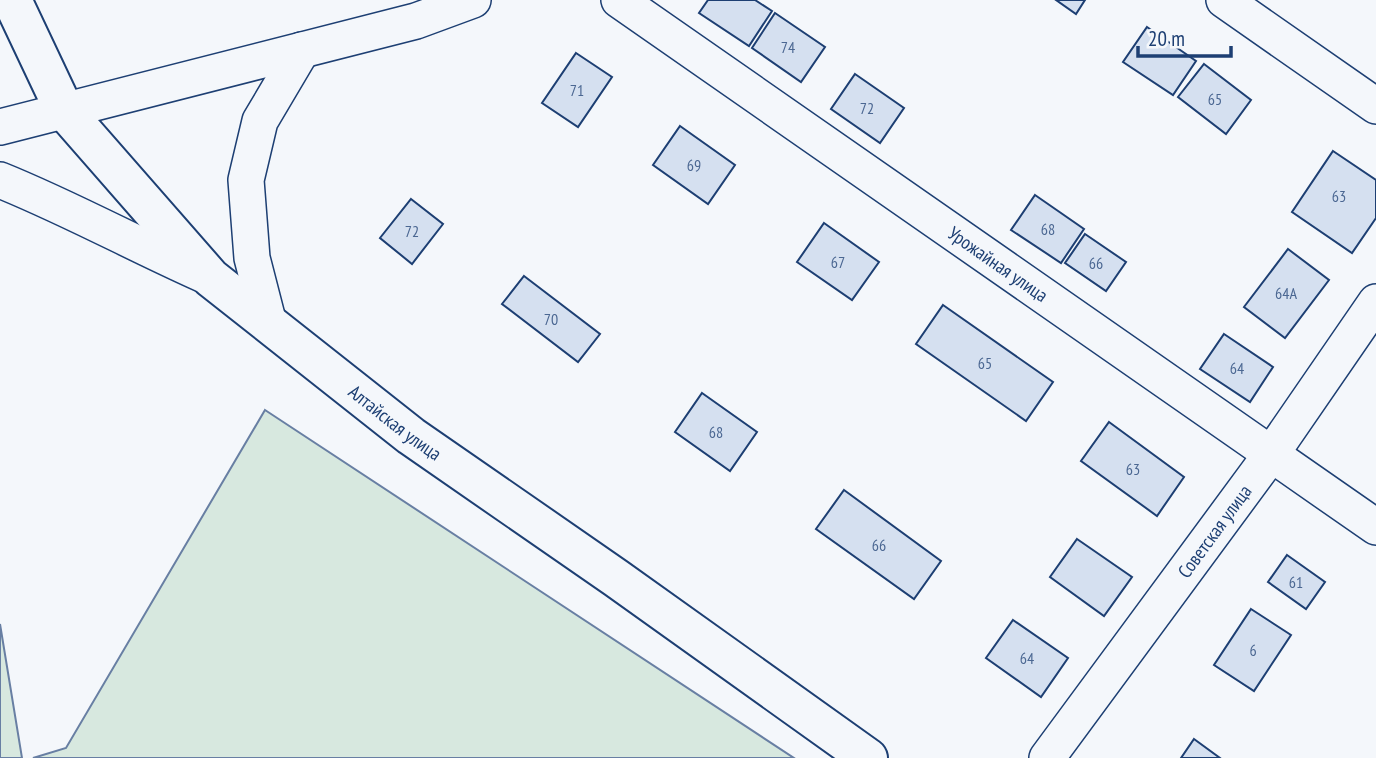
<svg xmlns="http://www.w3.org/2000/svg" width="1376" height="758" font-family="'PT Sans Narrow',sans-serif">
<style>
.green{fill:#d7e8df;stroke:#687fa3;stroke-width:2}
.building{fill:#d5e0f0;stroke:#1d3f73;stroke-width:2}
.lines{fill:none;stroke-linecap:round;stroke-linejoin:round}
.minor-casing{stroke:#1d3f73;stroke-width:38}
.major-casing{stroke:#1d3f73;stroke-width:42}
.minor{stroke:#f4f7fb;stroke-width:35}
.major{stroke:#f4f7fb;stroke-width:38}
.labels{text-anchor:middle;stroke-width:5;stroke-linejoin:round;paint-order:stroke}
.number-label{font-size:16px;fill:#4b6792}
.street-label{font-size:19px;fill:#1d3f73;stroke:#f4f7fb}
</style>
<rect width="100%" height="100%" fill="#f4f7fb"/>
<g class="green">
<polygon points="265,410 794,758 33,758 66,748"/>
<polygon points="0,624 22,758 0,758"/>
</g>
<g class="building">
<polygon points="708,0 755,0 772,11 749,46 699,13"/>
<polygon points="1056,0 1085,0 1076,14"/>
<polygon points="775,13 825,47 801,82 752,48"/>
<polygon points="1147,27 1196,61 1173,95 1123,62"/>
<polygon points="576,53 612,77 578,127 542,103"/>
<polygon points="1204,64 1251,100 1226,134 1178,97"/>
<polygon points="855,74 904,108 880,143 831,109"/>
<polygon points="680,126 735,165 708,204 653,165"/>
<polygon points="1333,151 1376,180 1376,218 1352,253 1292,212"/>
<polygon points="1035,195 1084,229 1061,263 1011,230"/>
<polygon points="411,199 443,224 412,264 380,238"/>
<polygon points="824,223 879,262 852,300 797,262"/>
<polygon points="1085,234 1126,262 1106,291 1065,263"/>
<polygon points="1288,249 1329,280 1285,338 1244,307"/>
<polygon points="524,276 600,334 578,362 502,304"/>
<polygon points="943,305 1053,382 1026,421 916,344"/>
<polygon points="1224,334 1273,367 1250,402 1200,369"/>
<polygon points="702,393 757,432 730,471 675,432"/>
<polygon points="1109,422 1184,477 1157,516 1081,461"/>
<polygon points="844,490 941,561 914,599 816,529"/>
<polygon points="1077,539 1132,577 1104,616 1050,577"/>
<polygon points="1287,555 1325,582 1306,609 1268,582"/>
<polygon points="1251,609 1291,635 1254,691 1214,665"/>
<polygon points="1013,620 1068,658 1041,697 986,658"/>
<polygon points="1194,739 1220,758 1181,758"/>
</g>
<g class="lines">
<g class="minor-casing">
<g id="minor">
<path id="s1" d="M619 0 1376 527"/>
<polyline points="1224,0 1376,106"/>
<polyline points="0,127 416,21 473,0"/>
<path d="M0 180C72 209 140 247 211 278"/>
<polyline points="269,324 252,258 246,180 260,121 302,50"/>
<path id="s2" d="M1047 758 1272 453 1376 302"/>
</g>
</g>
<g class="major-casing">
<g id="major">
<path id="s3" d="M12 0 64 110 211 278 411 436 616 578 868 758"/>
</g>
</g>
<use href="#minor" class="minor"/>
<use href="#major" class="major"/>
</g>
<g class="labels">
<g class="number-label">
<text x="788" y="53">74</text>
<text x="577" y="96">71</text>
<text x="1215" y="105">65</text>
<text x="867" y="114">72</text>
<text x="694" y="171">69</text>
<text x="1339" y="202">63</text>
<text x="1048" y="235">68</text>
<text x="412" y="237">72</text>
<text x="838" y="268">67</text>
<text x="1096" y="269">66</text>
<text x="1286" y="299">64А</text>
<text x="551" y="325">70</text>
<text x="985" y="369">65</text>
<text x="1237" y="374">64</text>
<text x="716" y="438">68</text>
<text x="1133" y="475">63</text>
<text x="879" y="551">66</text>
<text x="1296" y="588">61</text>
<text x="1253" y="656">6</text>
<text x="1027" y="664">64</text>
</g>
<g class="street-label">
<text dy="7" stroke="none"><textPath href="#s1" startOffset="462">Урожайная улица</textPath></text>
<text dy="7" stroke="none"><textPath href="#s3" startOffset="579">Алтайская улица</textPath></text>
<text dy="7" stroke="none"><textPath href="#s2" startOffset="282">Советская улица</textPath></text>
</g>
</g>
<path d="M1138 46v10h93v-10" fill="none" stroke="#1d3f73" stroke-width="3.5"/>
<text x="1148" y="46" font-size="21" fill="#1d3f73" stroke="#f4f7fb" stroke-width="5" paint-order="stroke">20 m</text>
</svg>
